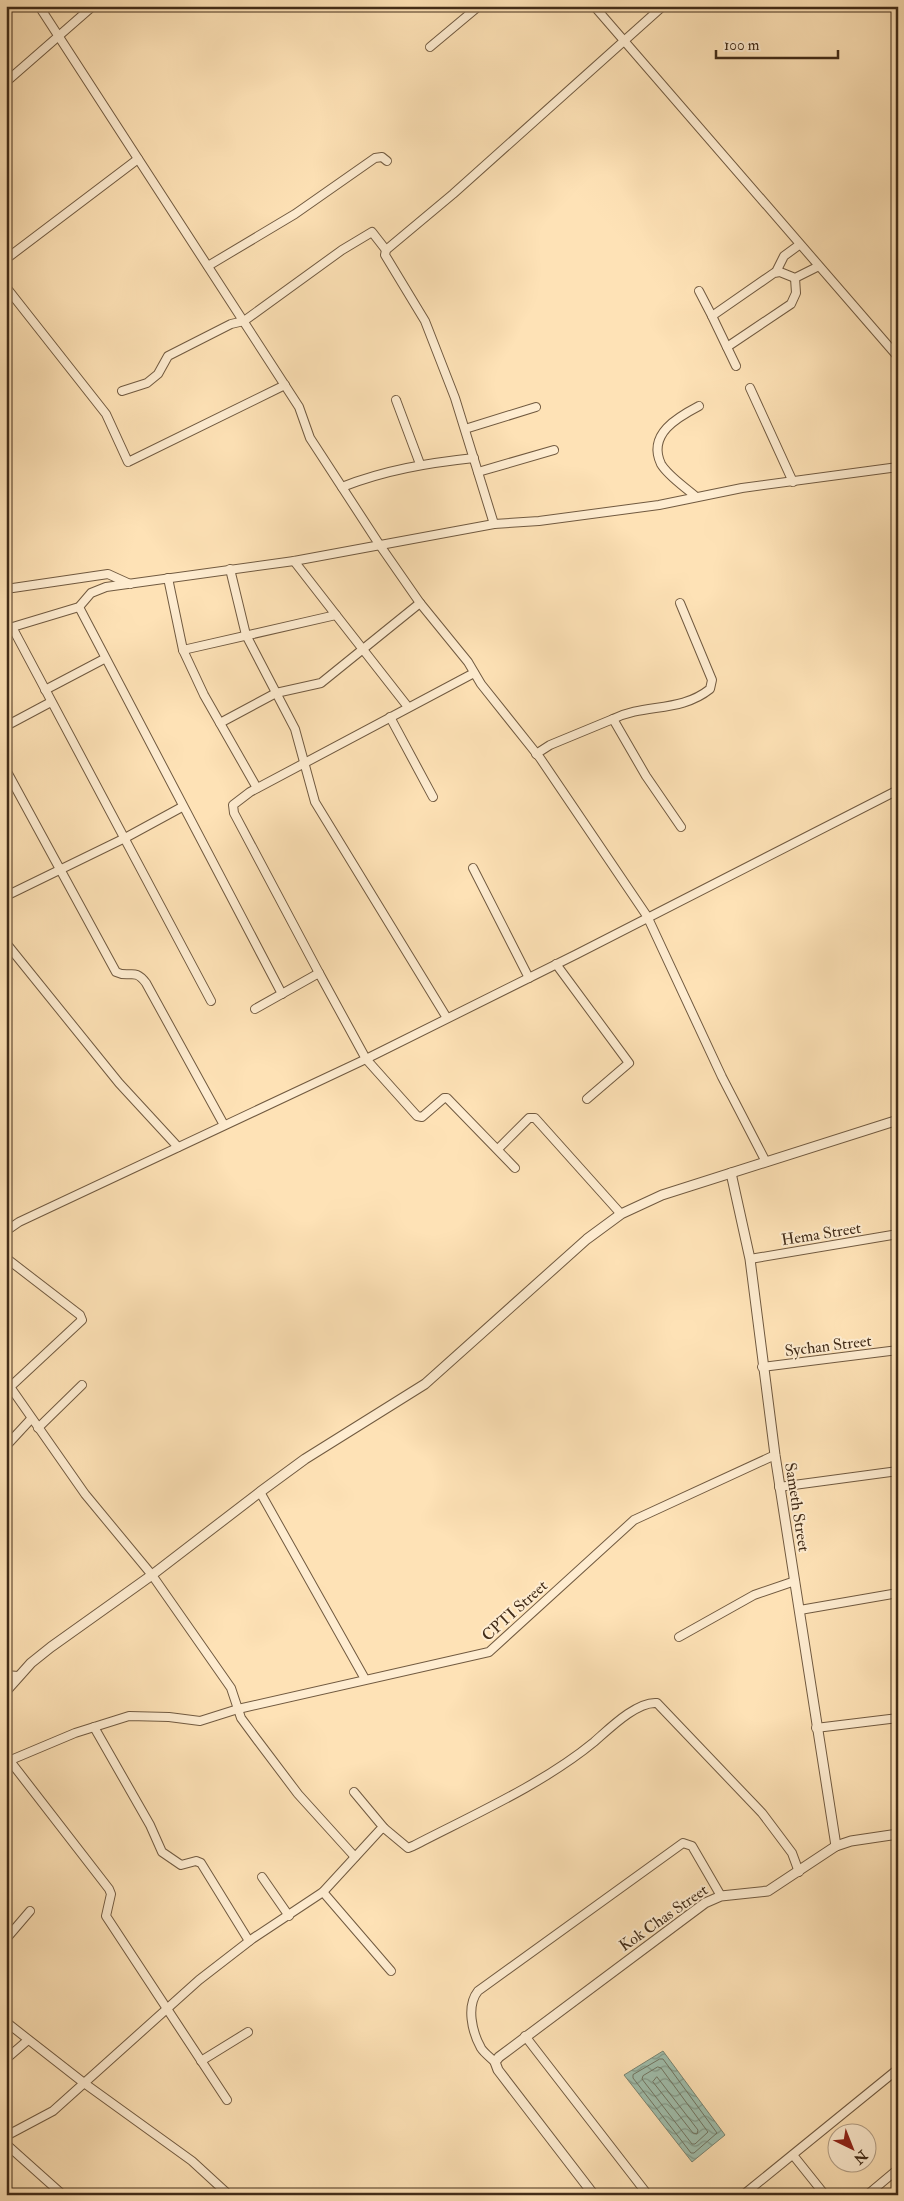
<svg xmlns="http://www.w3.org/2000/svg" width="904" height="2201" font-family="'IM FELL Double Pica',serif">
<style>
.water{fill:url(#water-waves);stroke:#7a8471}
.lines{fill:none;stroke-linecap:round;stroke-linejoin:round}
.shore{stroke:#717562;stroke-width:1}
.minor-casing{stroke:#715a40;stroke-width:10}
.tertiary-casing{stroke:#715a40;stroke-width:11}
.minor{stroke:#feecd0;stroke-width:8}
.tertiary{stroke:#feecd0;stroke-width:9}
.labels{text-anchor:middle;stroke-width:4;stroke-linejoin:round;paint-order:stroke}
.street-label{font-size:16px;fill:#422c18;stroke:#feecd0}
</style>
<defs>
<pattern id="water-waves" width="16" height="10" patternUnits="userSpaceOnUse" patternTransform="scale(1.25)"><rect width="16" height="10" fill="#a0beac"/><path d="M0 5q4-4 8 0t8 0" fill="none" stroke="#849b8b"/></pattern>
</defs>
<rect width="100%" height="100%" fill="#fee2b6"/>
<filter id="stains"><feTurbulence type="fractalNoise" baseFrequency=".004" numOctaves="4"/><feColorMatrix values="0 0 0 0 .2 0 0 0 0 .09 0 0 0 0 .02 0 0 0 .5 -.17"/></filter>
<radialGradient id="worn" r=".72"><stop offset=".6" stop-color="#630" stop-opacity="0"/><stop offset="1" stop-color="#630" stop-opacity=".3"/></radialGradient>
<polygon class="water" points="663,2051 725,2135 692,2162 624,2075"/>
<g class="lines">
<g class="shore">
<polygon points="660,2059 663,2059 717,2133 694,2153 691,2153 633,2078 633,2075"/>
<polygon points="658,2067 661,2068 708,2132 695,2144 692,2144 642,2079 643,2076"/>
<polygon points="657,2077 698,2130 697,2134 693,2133 653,2082"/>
</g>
<g class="minor-casing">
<g id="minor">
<polyline points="39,6 299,407 310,438 379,544 420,603 468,662 481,684 540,758 647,916 722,1077 766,1162"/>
<polyline points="594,6 898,357"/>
<polyline points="430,47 479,6"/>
<polyline points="6,82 93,6"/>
<polyline points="6,259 138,159"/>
<polyline points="208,266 295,214 375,158 382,157 387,161"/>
<polyline points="776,272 784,256 799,245"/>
<polyline points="6,287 106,414 128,462 285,385"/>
<polyline points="699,291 712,316"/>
<polyline points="727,347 791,304 796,293 795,278"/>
<polyline points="736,366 712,316 774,273 780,272 795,278 817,267"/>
<polyline points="750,388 793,482"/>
<polyline points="122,391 147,383 158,374 168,356 231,324 244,321 342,250 372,232 386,250"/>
<polyline points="396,400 420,464"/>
<polyline points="465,429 536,407"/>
<polyline points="478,472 554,450"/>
<path d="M342 487C385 470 428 463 474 458"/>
<path d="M695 496C685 487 668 476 661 464 647 434 678 417 699 406"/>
<polyline points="494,524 455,398 425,321 385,255 386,250 453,194 663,6"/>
<polyline points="230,569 246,635 295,729 315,802 447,1018"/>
<polyline points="168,578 183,650 204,695 257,788"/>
<polyline points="6,589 108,574 130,584"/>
<polyline points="79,607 282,994"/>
<polyline points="336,615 408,707"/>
<polyline points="12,627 211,1001"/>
<polyline points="6,629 79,607 91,593 106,587 294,561 494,524 539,521 659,505 742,488 898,467"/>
<polyline points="183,650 336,615 294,561"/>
<polyline points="45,690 104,659"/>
<polyline points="390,717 433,797"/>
<path d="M613 719C645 703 680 713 710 689L712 680 680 603"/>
<polyline points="220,723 276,693 321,683 420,603"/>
<polyline points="6,726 51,702"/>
<polyline points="536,754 550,745 613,719 646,776 681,827"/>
<path d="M6 770 116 972C130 979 134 967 146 983L224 1125"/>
<polyline points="473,868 529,978"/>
<polyline points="6,896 125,838 182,807"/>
<polyline points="6,943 119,1083 178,1147"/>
<polyline points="556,964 629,1063 587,1099"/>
<polyline points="319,973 234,813 233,805 250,792 474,673"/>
<polyline points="255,1009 319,973 366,1059 417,1116 422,1117 444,1098 447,1098 515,1168"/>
<polyline points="498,1149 529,1118 535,1118 621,1214"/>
<polyline points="6,1231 19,1222 366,1059 577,954 898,790"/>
<polyline points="6,1258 80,1315 82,1320 10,1387"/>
<polyline points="750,1259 898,1234"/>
<polyline points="762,1367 898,1350"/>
<polyline points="6,1381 85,1494 152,1575 231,1688 241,1718 255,1737 298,1794 355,1857"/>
<polyline points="38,1428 82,1385"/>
<polyline points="6,1446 31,1419"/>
<polyline points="779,1487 898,1471"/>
<polyline points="260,1492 365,1679"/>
<polyline points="800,1610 898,1593"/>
<polyline points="679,1637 754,1595 795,1581"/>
<polyline points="6,1675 18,1676"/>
<polyline points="94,1727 150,1825 162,1852 181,1865 196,1861 201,1863 249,1941"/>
<polyline points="816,1728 898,1718"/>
<polyline points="10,1761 109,1889 111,1894 106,1916 227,2100"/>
<polyline points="6,1762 75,1733 129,1716 169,1717 200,1721 238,1709 489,1652 634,1520 775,1455"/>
<polyline points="354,1792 384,1828"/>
<polyline points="262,1877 289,1916"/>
<polyline points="323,1892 391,1971"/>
<polyline points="6,1939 30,1911"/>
<polyline points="6,2022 84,2083 192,2161 229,2195"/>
<polyline points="525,2036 648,2195"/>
<polyline points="6,2059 28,2040"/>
<polyline points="201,2061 248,2032"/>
<path d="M495 2062C491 2058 484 2053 481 2048 472 2032 466 2006 478 1991L683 1843 692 1846 721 1896"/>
<path d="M6 2136 53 2111 199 1980 252 1939 323 1892 380 1830 384 1828 408 1848 413 1846C473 1815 543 1784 594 1742 609 1729 637 1701 657 1703L762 1813 792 1853 799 1872"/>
<polyline points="6,2144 63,2195"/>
<polyline points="793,2155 825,2195"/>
<polyline points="743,2195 898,2069"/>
<polyline points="867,2195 898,2169"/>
</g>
</g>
<g class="tertiary-casing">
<g id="tertiary">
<polyline points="731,1173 750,1259 775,1455 836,1846"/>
<polyline points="6,1691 31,1663 51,1647 152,1575 260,1492 305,1459 425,1384 587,1239 621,1214 662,1195 898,1120"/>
<polyline points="594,2195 498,2070 495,2062 499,2057 705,1903 721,1896 768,1891 836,1846 851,1841 898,1834"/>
</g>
</g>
<use href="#minor" class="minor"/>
<use href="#tertiary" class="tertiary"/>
</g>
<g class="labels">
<g class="street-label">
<text transform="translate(821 1233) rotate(-9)" y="6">Hema Street</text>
<text transform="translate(828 1345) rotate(-7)" y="6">Sychan Street</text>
<text transform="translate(798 1507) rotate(81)" y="6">Sameth Street</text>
<text transform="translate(514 1610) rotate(-42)" y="6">CPTI Street</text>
<text transform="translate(663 1917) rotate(-35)" y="6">Kok Chas Street</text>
</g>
</g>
<rect width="904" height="2201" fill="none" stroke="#fee2b6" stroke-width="25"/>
<rect x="8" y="8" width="889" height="2186" fill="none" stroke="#422c18" stroke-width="2.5"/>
<rect x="12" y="12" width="879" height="2176" fill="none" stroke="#422c18"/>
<g transform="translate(852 2148) rotate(137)"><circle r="24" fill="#feecd0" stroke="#b39f86"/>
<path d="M0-4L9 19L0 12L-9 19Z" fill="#8f2418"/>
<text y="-8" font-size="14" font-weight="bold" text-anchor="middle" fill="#422c18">N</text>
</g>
<path d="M716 50v8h122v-8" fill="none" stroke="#422c18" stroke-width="2.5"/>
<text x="724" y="50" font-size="15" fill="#422c18" stroke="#feecd0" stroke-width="4" paint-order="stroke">100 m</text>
<rect width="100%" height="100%" filter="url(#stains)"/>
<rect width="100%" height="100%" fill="url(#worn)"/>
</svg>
